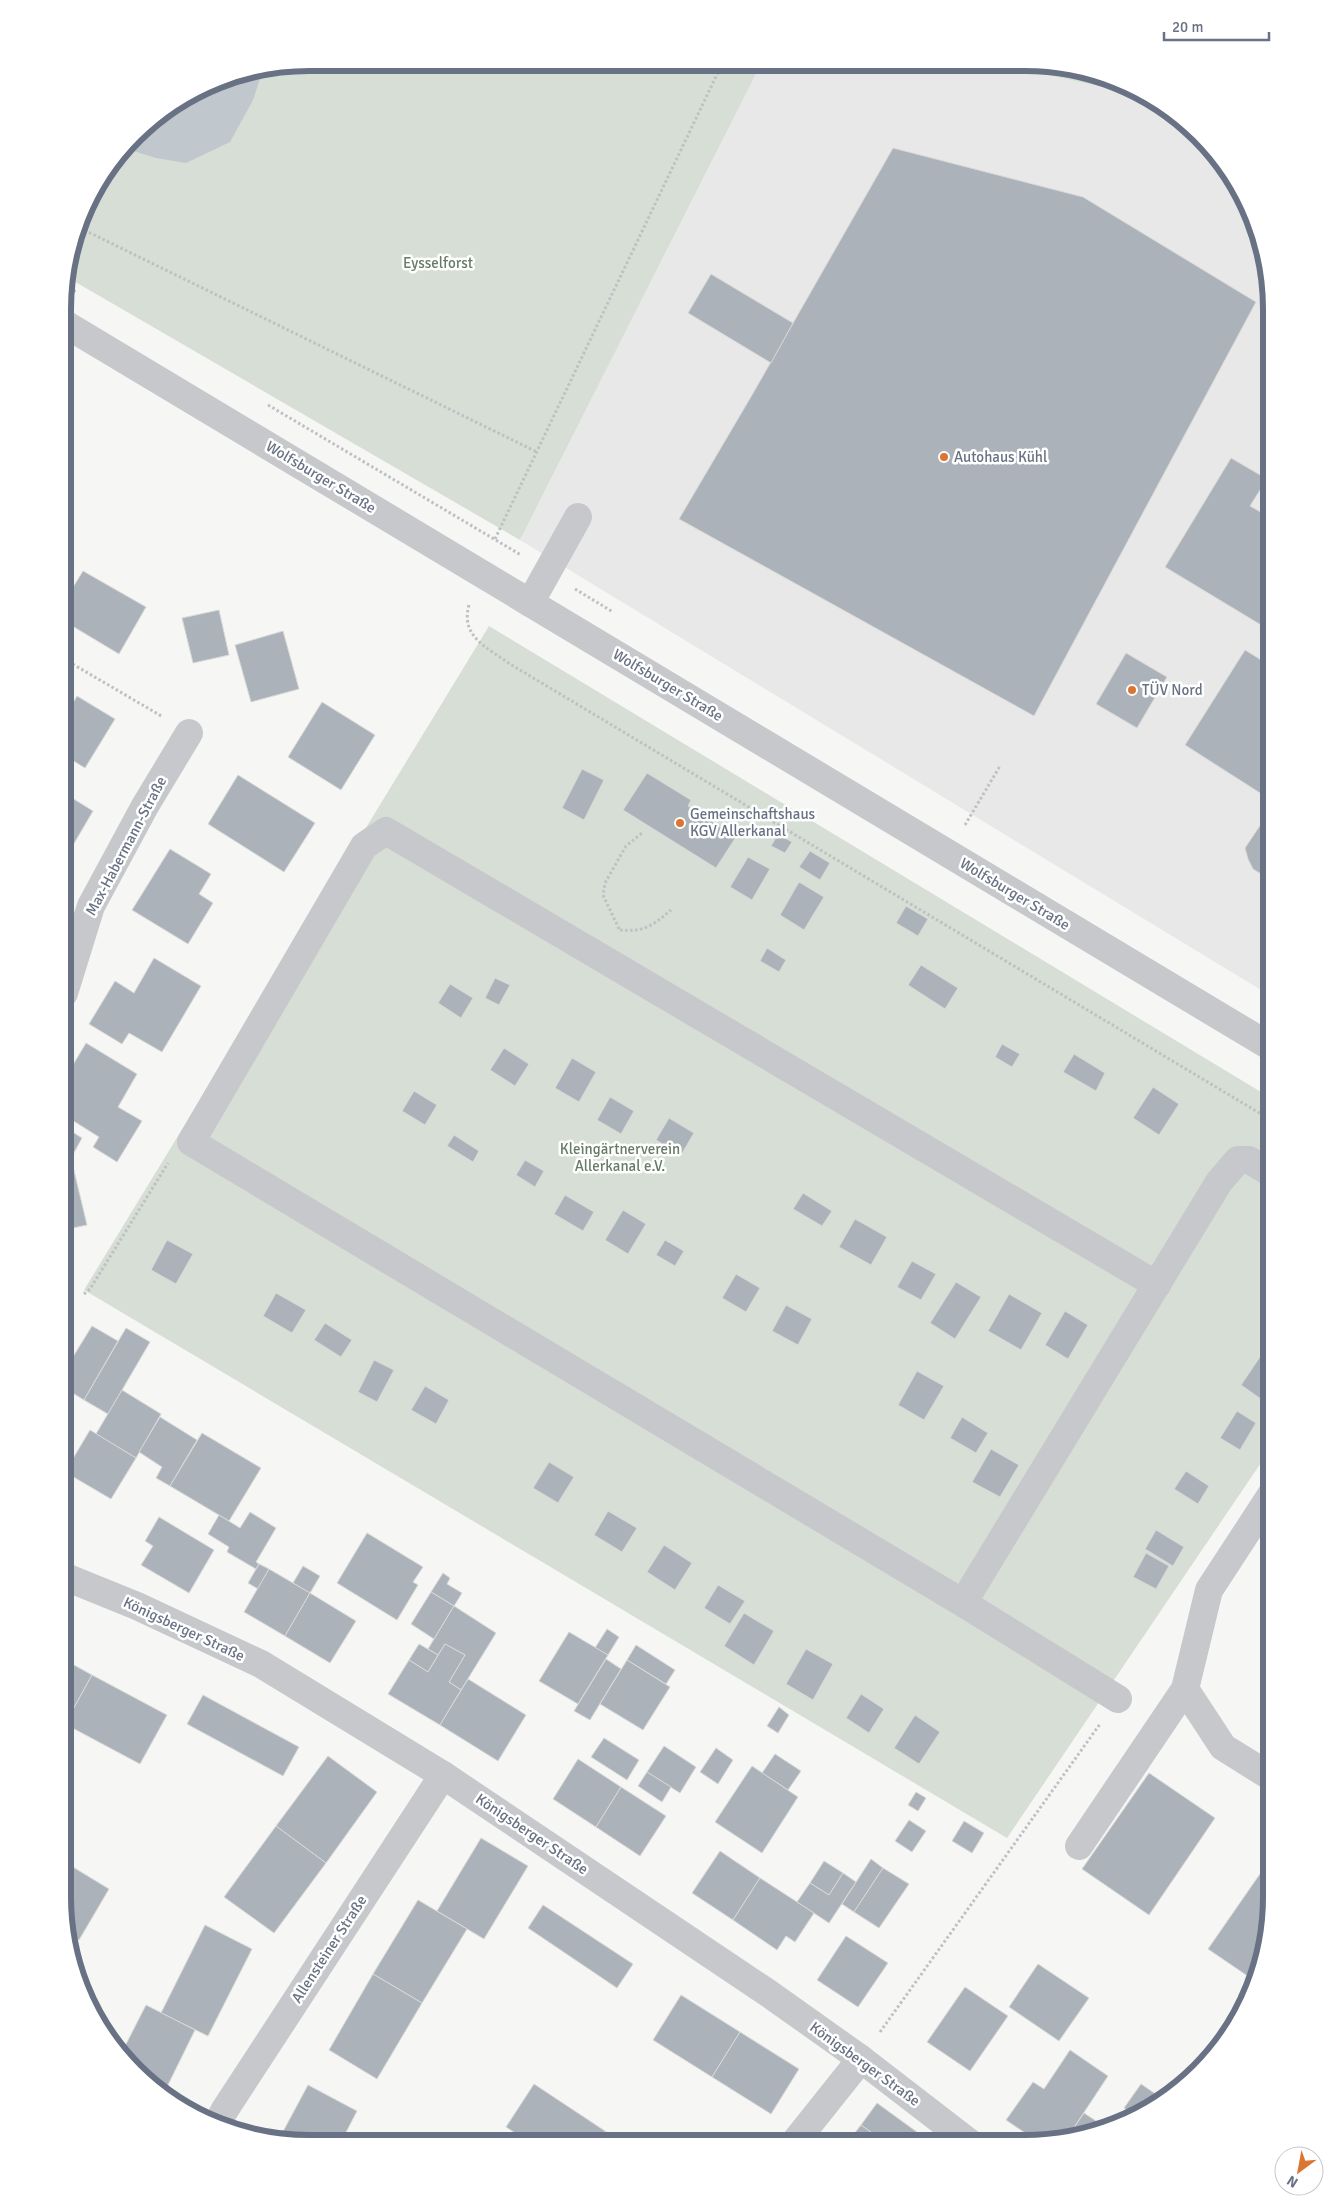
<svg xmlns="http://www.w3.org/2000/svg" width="1334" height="2206" font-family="Signika,sans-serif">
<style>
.built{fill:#e7e8e7}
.green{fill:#d7ded5}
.water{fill:#c0c7cd}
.building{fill:#acb2b9;stroke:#d8d9d7}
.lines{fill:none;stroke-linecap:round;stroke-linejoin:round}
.path{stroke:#bfc0c3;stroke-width:3;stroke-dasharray:2.5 2.5;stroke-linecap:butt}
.minor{stroke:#c6c8cc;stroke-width:28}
.poi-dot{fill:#da7631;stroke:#fff;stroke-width:2}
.labels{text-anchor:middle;stroke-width:5;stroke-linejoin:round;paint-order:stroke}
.park-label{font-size:15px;fill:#677b66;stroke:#fff}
.poi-label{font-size:15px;fill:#687284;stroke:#fff;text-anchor:start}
.street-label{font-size:15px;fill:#687284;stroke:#fff}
.rim{fill:none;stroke:#687284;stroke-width:6}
</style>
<rect width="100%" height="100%" fill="#f6f7f4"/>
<polygon class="built" points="761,64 998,64 1147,97 1175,114 1221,159 1253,215 1271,310 1271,996 520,540"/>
<g class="green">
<polygon points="310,63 761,64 520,540 65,276 88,200 146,124 215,81"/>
<polygon points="998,64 1057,65 1119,81 1147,97"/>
<polygon points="489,626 1271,1098 1271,1448 1007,1838 84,1290"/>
</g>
<polygon class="water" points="262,72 253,100 230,142 186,163 156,158 127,149 146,124 215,81"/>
<g class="building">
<polygon points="893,148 1083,197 1256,302 1034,716 679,519 752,395"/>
<polygon points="711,274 793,323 771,363 688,313"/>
<polygon points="1231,458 1267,479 1250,506 1271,518 1271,631 1165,567"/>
<polygon points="83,571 146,607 119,654 64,621 64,602"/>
<polygon points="219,610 229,655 193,663 182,618"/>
<polygon points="283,631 299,689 251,702 235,645"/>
<polygon points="1245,650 1271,666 1271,800 1185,745"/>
<polygon points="1126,653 1167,677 1137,728 1096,704"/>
<polygon points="77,696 115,719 85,768 64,755 64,719"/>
<polygon points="322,702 375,735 341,790 288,757"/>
<polygon points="64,755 70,759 64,770"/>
<polygon points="582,769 604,780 584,820 562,808"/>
<polygon points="647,773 691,800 688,806 736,837 716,868 623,810"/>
<polygon points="238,775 315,823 284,872 208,824"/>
<polygon points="64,793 93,811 66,857 64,856"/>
<polygon points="1271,809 1271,880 1253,869 1248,859 1245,848"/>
<polygon points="778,834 792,842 785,853 771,846"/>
<polygon points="170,849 211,874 199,894 213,903 188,944 132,910"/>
<polygon points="810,851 830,863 820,880 799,867"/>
<polygon points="748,857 770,869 752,900 730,887"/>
<polygon points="799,882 824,897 804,930 780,915"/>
<polygon points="906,906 928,919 918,936 896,923"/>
<polygon points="767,948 786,960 779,972 760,961"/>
<polygon points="154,958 201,986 162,1052 129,1033 122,1044 89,1024 115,981 134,993"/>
<polygon points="921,965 958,988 945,1009 908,985"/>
<polygon points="495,978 510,985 499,1005 485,998"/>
<polygon points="450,984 473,998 461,1018 438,1003"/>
<polygon points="86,1043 137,1074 118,1107 142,1121 117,1162 93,1147 99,1137 64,1115 64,1080"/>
<polygon points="1002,1044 1020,1054 1012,1067 995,1057"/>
<polygon points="504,1048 529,1064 515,1086 490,1070"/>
<polygon points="1074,1054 1105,1073 1096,1091 1063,1072"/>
<polygon points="572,1058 596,1072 579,1102 555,1088"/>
<polygon points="1153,1087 1179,1104 1159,1135 1133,1118"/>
<polygon points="414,1091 437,1105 425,1125 402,1111"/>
<polygon points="610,1097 634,1111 621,1134 597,1120"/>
<polygon points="669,1118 694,1133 681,1155 656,1140"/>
<polygon points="63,1126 82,1138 71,1158 87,1225 63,1230"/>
<polygon points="454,1135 479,1151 473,1162 447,1146"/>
<polygon points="525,1160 544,1171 535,1187 516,1175"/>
<polygon points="803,1193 832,1211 822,1226 793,1209"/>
<polygon points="565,1195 594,1212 583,1231 554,1214"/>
<polygon points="623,1210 646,1224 628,1254 605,1240"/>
<polygon points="855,1219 887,1237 871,1265 839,1247"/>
<polygon points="167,1240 193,1254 176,1284 151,1270"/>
<polygon points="665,1240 684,1251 675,1266 656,1255"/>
<polygon points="912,1261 936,1274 921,1300 897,1287"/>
<polygon points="736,1274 760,1288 746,1312 722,1298"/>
<polygon points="956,1282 981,1297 955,1339 930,1323"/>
<polygon points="276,1293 306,1310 292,1333 263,1316"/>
<polygon points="1009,1294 1042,1313 1021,1350 988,1331"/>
<polygon points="786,1305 812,1319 798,1345 772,1331"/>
<polygon points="1065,1311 1088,1325 1068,1359 1045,1345"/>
<polygon points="325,1323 352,1340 341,1357 314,1340"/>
<polygon points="92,1326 118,1341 84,1400 63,1387 63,1373"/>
<polygon points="126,1328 150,1342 108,1414 84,1400"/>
<polygon points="1264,1351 1271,1357 1271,1399 1268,1404 1241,1385"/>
<polygon points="374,1360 394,1370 377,1402 358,1392"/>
<polygon points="917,1371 944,1386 924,1420 898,1405"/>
<polygon points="425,1386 449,1400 436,1424 411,1410"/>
<polygon points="122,1390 161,1414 136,1458 96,1434"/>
<polygon points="1237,1411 1256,1423 1240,1450 1220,1438"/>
<polygon points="160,1417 197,1440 170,1486 156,1478 162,1467 139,1452"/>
<polygon points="962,1417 988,1433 976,1453 950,1438"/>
<polygon points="90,1430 136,1458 111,1499 65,1472"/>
<polygon points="202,1433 261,1468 229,1521 170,1486"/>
<polygon points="991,1449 1019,1465 1000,1497 972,1482"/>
<polygon points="549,1462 574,1477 558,1503 533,1488"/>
<polygon points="1186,1471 1209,1486 1198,1504 1174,1489"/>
<polygon points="608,1511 637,1528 622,1552 594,1535"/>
<polygon points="250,1512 276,1528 256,1562 259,1564 256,1569 227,1552 229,1547 208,1534 219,1515 240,1528"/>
<polygon points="159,1517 214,1550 189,1593 141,1565 153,1546 145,1541"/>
<polygon points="1156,1530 1184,1547 1173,1566 1145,1549"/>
<polygon points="367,1533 423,1567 413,1582 418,1585 397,1620 337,1583"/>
<polygon points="664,1545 692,1563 675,1590 647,1572"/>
<polygon points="1146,1553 1169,1566 1156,1589 1133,1577"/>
<polygon points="259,1564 269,1569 258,1589 248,1583"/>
<polygon points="303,1566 320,1576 310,1593 293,1583"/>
<polygon points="269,1569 310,1593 285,1636 244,1612"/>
<polygon points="443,1573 450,1578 447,1584 462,1593 454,1606 431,1592"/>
<polygon points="718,1585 745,1601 730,1624 704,1608"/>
<polygon points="431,1592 454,1606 434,1639 411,1624"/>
<polygon points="310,1593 356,1621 330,1663 285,1636"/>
<polygon points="454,1606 496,1633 461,1690 449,1682 465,1655 445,1644 438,1655 428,1649"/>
<polygon points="744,1613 774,1631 754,1665 724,1646"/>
<polygon points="1271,1627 1271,1666 1262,1629"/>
<polygon points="607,1629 619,1637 608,1655 595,1648"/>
<polygon points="569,1632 608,1655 578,1704 539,1681"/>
<polygon points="419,1644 438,1655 428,1672 409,1660"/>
<polygon points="445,1644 465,1655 449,1682 461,1690 440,1725 388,1694 409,1660 428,1672"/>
<polygon points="636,1645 675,1670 666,1684 627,1660"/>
<polygon points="806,1649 833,1664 813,1700 786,1684"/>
<polygon points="63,1659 92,1675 65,1724 63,1722"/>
<polygon points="606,1659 621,1669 590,1720 574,1711"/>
<polygon points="627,1660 670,1687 643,1730 600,1704"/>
<polygon points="92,1675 167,1715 140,1764 65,1724"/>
<polygon points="468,1679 526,1715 498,1761 440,1725"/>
<polygon points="861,1694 884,1709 869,1733 846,1718"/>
<polygon points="203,1695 299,1747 283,1776 187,1724"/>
<polygon points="779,1707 789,1715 778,1733 767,1726"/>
<polygon points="915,1715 940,1732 919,1764 894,1748"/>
<polygon points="604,1738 639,1760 627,1780 591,1757"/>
<polygon points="664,1746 696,1767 680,1793 647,1772"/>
<polygon points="716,1748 733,1760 718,1784 700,1772"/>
<polygon points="775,1754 801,1771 788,1790 762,1773"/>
<polygon points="328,1756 377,1792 326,1863 276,1826"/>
<polygon points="578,1759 621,1787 596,1827 553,1799"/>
<polygon points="752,1766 798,1797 762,1853 715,1822"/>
<polygon points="647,1772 671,1787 662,1802 638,1786"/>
<polygon points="1149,1773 1215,1818 1149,1915 1082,1869"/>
<polygon points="621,1787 666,1816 640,1856 596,1827"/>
<polygon points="916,1792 926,1798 918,1811 908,1805"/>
<polygon points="909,1820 926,1831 912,1852 895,1841"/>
<polygon points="964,1821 984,1833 972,1853 952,1841"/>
<polygon points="276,1826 326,1863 274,1933 224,1897"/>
<polygon points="481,1838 528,1866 484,1939 437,1911"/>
<polygon points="720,1851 760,1878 733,1920 692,1893"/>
<polygon points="1271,1858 1271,1913 1258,1976 1255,1981 1208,1949"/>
<polygon points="871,1859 883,1868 854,1912 842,1904"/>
<polygon points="63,1861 109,1889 79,1940 70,1935 62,1896"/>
<polygon points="824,1861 843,1873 829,1895 810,1883"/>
<polygon points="883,1868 909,1884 879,1928 854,1912"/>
<polygon points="843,1873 856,1882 829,1923 797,1902 810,1883 829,1895"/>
<polygon points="760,1878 814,1913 795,1942 786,1936 777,1950 733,1920"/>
<polygon points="418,1900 467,1929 422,2003 373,1974"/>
<polygon points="543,1905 633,1964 617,1988 528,1928"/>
<polygon points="205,1925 252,1949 208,2036 161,2013"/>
<polygon points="846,1936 888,1963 858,2007 817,1980"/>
<polygon points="1038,1964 1089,1998 1059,2041 1009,2007"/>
<polygon points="373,1974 422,2003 377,2079 329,2050"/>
<polygon points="965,1987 1008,2016 970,2071 927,2042"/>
<polygon points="681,1995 740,2032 712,2077 653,2040"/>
<polygon points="146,2005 195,2030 163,2095 121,2054"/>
<polygon points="740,2032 799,2069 771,2114 712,2077"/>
<polygon points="1070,2050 1108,2076 1069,2135 1037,2141 1006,2120 1033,2082 1044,2089"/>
<polygon points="534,2084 605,2131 597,2142 529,2142 506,2127"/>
<polygon points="1141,2084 1163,2099 1135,2115 1124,2108"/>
<polygon points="308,2085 357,2111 341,2142 278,2141"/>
<polygon points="877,2103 921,2135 915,2143 886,2143 861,2125"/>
<polygon points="1084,2113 1105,2127 1069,2135"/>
<polygon points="861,2125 886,2143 847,2143"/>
<polygon points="605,2131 622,2142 597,2142"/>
</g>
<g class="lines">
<g class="path">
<polyline points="80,228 537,452"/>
<polyline points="65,285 76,292"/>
<polyline points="268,405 521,555"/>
<polyline points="495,539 722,64"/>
<polyline points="575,589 613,612"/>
<path d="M469 605C460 637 488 648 510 664L1271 1120"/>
<polyline points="64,659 163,717"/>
<polyline points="965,825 1000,766"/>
<polyline points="619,929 603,895 605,883 626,846 642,833"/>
<path d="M620 930C644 932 652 926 671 910"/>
<polyline points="1261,1079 1271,1085"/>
<polyline points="84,1294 90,1289 168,1163"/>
<polyline points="880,2032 1100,1724"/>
</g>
<g class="minor">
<polyline points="65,324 1271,1047"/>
<polyline points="530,603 578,517"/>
<polyline points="64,993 91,906 145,806 189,733"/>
<polyline points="63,1576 137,1606 261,1664 443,1775 768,1993 861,2059 970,2143"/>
<polyline points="963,1603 1219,1182 1238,1160 1249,1160 1271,1173"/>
<polyline points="1185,1689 1223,1747 1271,1777"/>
<polyline points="1118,1699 963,1603 191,1142 364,846 386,831 1157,1285"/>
<polyline points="1079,1846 1185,1689 1209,1590 1271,1495"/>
<polyline points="217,2125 224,2111 443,1775"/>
<polyline points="794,2143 861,2059"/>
</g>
</g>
<g class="poi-dot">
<circle cx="944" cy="457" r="5"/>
<circle cx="1132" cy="690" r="5"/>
<circle cx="680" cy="823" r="5"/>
</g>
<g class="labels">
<g class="park-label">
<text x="438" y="268">Eysselforst</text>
<text x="620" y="1154">Kleingärtnerverein<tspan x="620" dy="17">Allerkanal e.V.</tspan></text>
</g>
<g class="poi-label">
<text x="954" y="462">Autohaus Kühl</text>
<text x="1142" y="695">TÜV Nord</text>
<text x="690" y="819">Gemeinschaftshaus<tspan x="690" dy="17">KGV Allerkanal</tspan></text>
</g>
<g class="street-label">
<text transform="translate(321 477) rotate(31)" y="5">Wolfsburger Straße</text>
<text transform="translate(668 685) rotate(31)" y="5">Wolfsburger Straße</text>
<text transform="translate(126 846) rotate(-62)" y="5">Max-Habermann-Straße</text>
<text transform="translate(1015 894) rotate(31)" y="5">Wolfsburger Straße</text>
<text transform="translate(184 1629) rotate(25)" y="5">Königsberger Straße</text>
<text transform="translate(532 1834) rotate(34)" y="5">Königsberger Straße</text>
<text transform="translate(329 1949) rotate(-57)" y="5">Allensteiner Straße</text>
<text transform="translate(865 2064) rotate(36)" y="5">Königsberger Straße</text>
</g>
</g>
<path d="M0 0H1334V2206H0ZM309 71H1025A238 238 0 0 1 1263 309V1897A238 238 0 0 1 1025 2135H309A238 238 0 0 1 71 1897V309A238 238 0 0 1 309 71Z" fill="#fff" fill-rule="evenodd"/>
<path class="rim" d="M309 71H1025A238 238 0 0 1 1263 309V1897A238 238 0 0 1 1025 2135H309A238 238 0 0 1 71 1897V309A238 238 0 0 1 309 71Z"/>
<g transform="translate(1299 2171) rotate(212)"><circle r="24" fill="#ffffff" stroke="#c3c7ce"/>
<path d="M0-4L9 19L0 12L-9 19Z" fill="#da7631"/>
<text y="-8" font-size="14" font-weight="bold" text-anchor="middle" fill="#687284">N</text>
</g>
<path d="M1164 32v8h105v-8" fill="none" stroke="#687284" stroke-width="2.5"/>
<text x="1172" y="32" font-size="15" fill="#687284" stroke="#ffffff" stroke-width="4" paint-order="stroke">20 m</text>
</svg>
